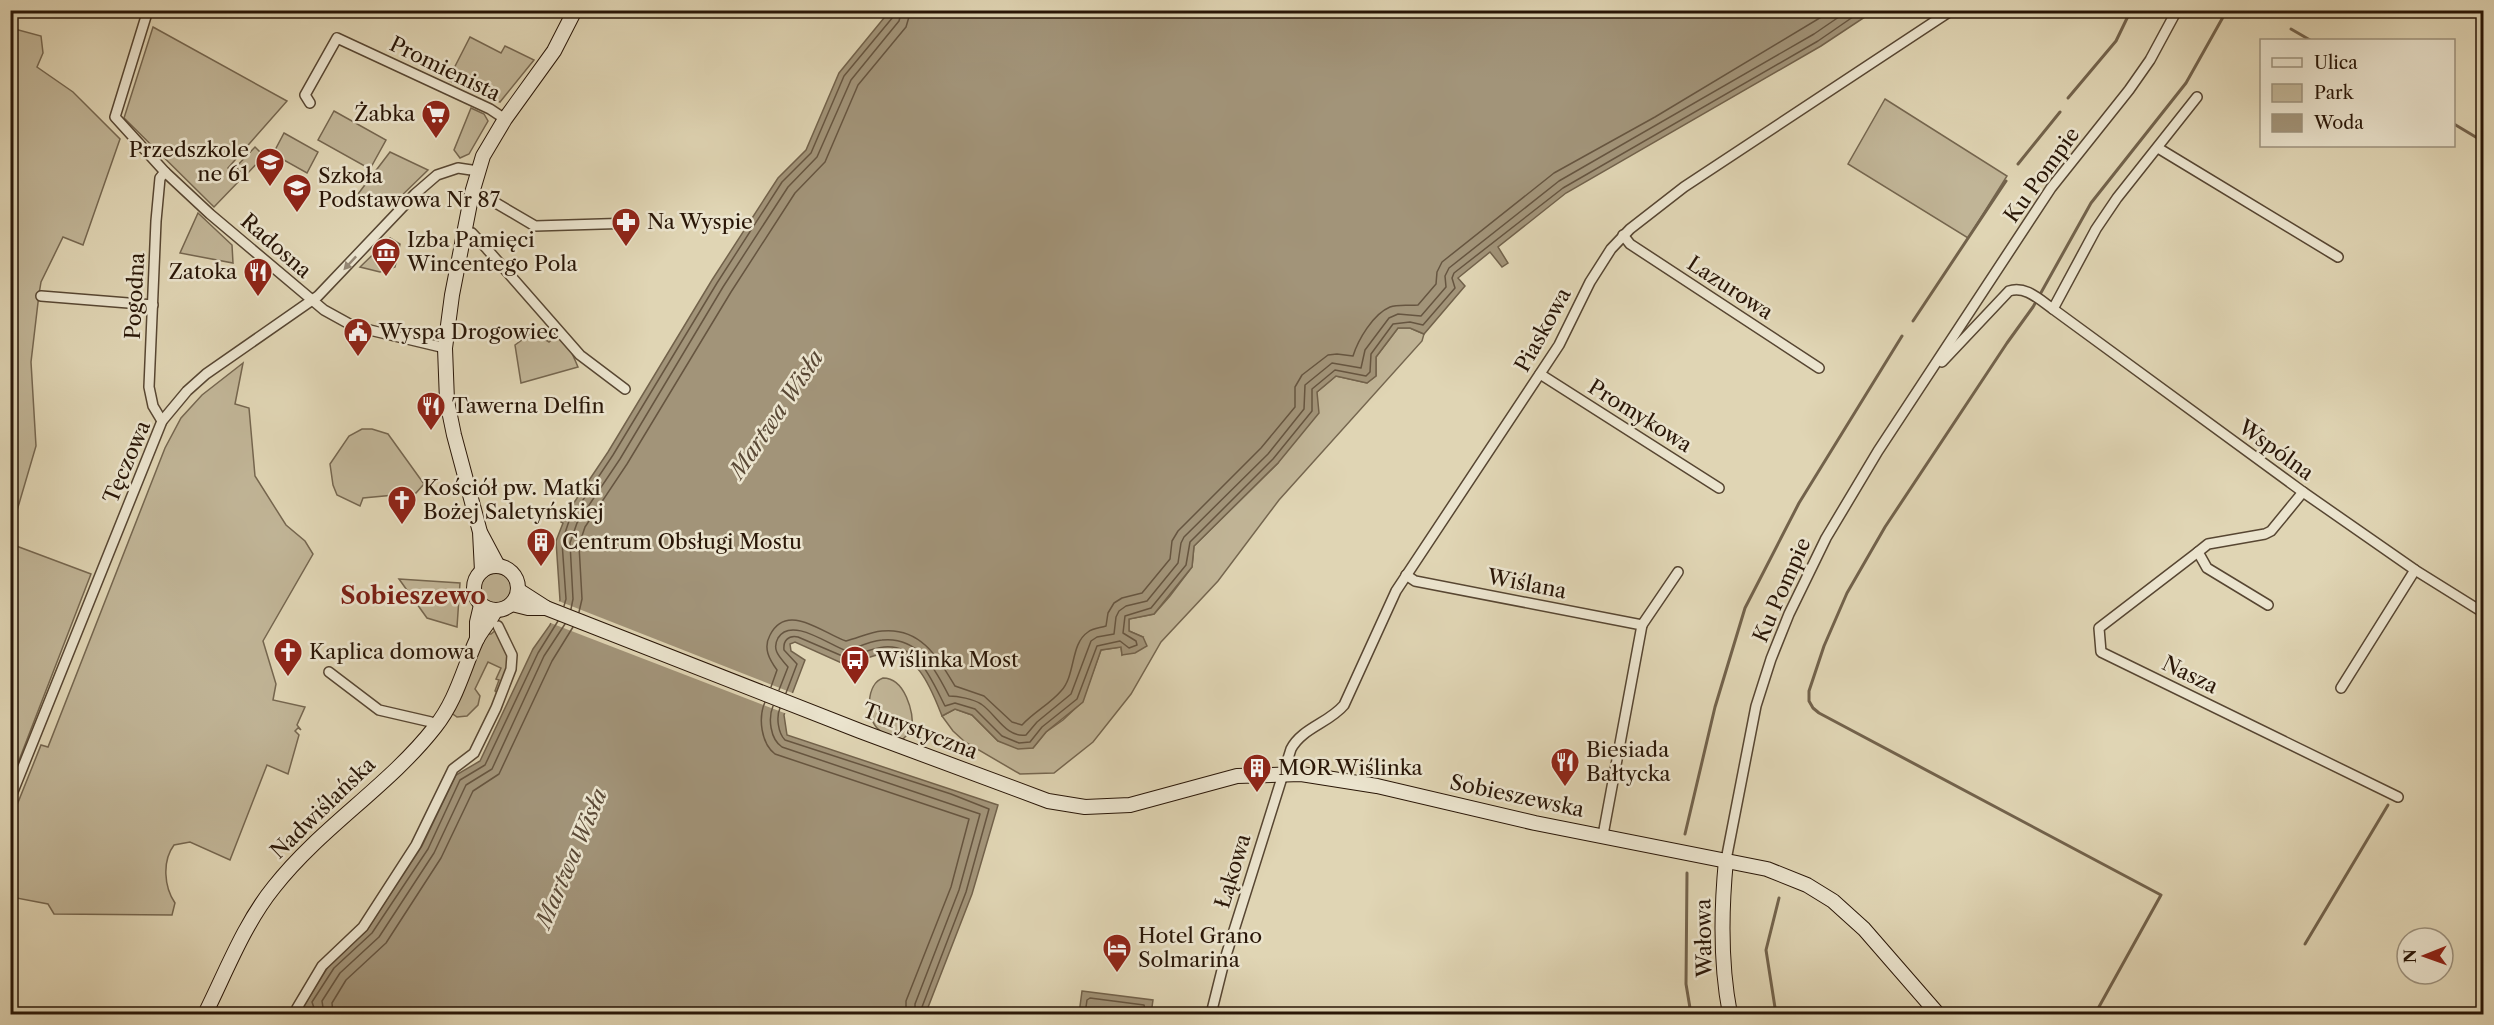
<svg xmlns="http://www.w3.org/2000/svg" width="2494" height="1025" font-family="'Libre Caslon Text',serif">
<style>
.green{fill:#c1b597;stroke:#75664f;stroke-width:1.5}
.water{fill:#a29479;stroke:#72624b;stroke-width:1.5}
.pier{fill:#e0d5b4}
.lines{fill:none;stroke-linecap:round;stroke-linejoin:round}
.shore{stroke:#665540;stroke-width:1.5}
.stream{stroke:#72624b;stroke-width:3}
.street-casing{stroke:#574632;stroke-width:12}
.secondary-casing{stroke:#291607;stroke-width:16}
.street{stroke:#ebe4ce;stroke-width:9}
.secondary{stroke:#ebe4ce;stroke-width:14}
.oneway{fill:#948774}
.labels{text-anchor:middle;stroke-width:5;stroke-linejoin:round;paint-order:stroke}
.street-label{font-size:21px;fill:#291607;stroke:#ebe4ce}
.poi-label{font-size:21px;fill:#291607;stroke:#ebe4ce;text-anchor:start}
.water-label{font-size:22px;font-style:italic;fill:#594835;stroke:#ebe4ce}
.quarter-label{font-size:24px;font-weight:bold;fill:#7a1f14;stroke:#ebe4ce}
</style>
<rect width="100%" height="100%" fill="#e0d5b4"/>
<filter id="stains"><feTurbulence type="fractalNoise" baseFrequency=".00333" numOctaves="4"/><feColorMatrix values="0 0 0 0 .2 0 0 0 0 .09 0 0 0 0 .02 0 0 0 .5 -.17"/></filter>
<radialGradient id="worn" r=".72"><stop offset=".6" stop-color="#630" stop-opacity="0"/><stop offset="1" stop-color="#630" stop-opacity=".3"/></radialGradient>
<g class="green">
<polygon points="153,27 287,101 228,168 240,180 214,207 124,118"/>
<polygon points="11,28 41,36 43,53 37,67 73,92 120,139 83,245 63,237 41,282 39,294 31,362 36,446 11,531"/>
<polygon points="470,37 501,53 505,46 534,60 500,102 448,80"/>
<polygon points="1885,99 2007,176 1968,238 1848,164"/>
<polygon points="471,108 484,114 488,121 469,154 460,158 454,150"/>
<polygon points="334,111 386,140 370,169 318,140"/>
<polygon points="284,133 318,152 307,173 273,154"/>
<polygon points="255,147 264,156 245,176 236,167"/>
<polygon points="390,152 428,170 391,206 358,194"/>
<polygon points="198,213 232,245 233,263 180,253"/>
<polygon points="390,238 400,244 395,267 380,272 360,267"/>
<polygon points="1398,328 1410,328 1424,334 1422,341 1279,500 1218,581 1161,642 1131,694 1093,742 1054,773 1020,774 965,742 953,731 942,716 955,709 972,715 998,741 1033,748 1046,732 1063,720 1082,702 1101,650 1121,647 1122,655 1143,637 1129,631 1129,619 1154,614 1170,596 1192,567 1194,546 1278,463 1317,392 1336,376 1367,383 1376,376 1376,357"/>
<polygon points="533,332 549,342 558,334 571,351 578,367 521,383 515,345"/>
<path d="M243 363 235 404 249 408 255 476 286 525 305 541 313 554 263 641 276 684 273 700 305 707 297 725 301 730 298 728 295 731 299 735 288 774 267 765 230 860 190 842 174 845C162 861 164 887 175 903L172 915 54 914 48 904 11 897V820L41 745 48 747 165 448 181 418 202 395Z"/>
<polygon points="362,429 372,429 388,434 424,484 416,493 363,498 360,506 337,495 333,485 330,464 349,436"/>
<polygon points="11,544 91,574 11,781 10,544"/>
<circle cx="496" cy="588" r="15"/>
<polygon points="399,579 460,583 457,627 427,618"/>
<polygon points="496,630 510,659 498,693 495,691 499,680 496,679 501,668 488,662 475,689 480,696 478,705 467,716 457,717 450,712 487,634 491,634"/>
<path d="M883 678C905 678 914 712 912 730L903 739C895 738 883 735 877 728 866 716 866 684 883 678Z"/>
</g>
<g class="water">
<path d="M892 10 1874 11 1821 46 1566 193 1498 247 1508 263 1502 267 1490 252 1458 278 1465 286 1424 334 1410 328H1398L1376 357V376L1367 383 1336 376 1317 392 1319 413 1278 463 1194 546 1192 567 1154 614 1129 619V631L1143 637 1147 646 1135 653 1122 655 1121 647 1101 650 1083 702 1046 732 1033 748 1018 749 998 741 972 715 955 709 942 716C932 691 917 648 882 654 870 656 858 662 846 665L795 642 790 644 791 651 805 660 784 715 787 735 998 805 972 894 927 1010 955 1014H311L307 1009 300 1012 329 965 367 930 422 846 456 775 480 761 533 649 550 625 560 600 556 541 563 523 561 522 608 452 712 280 778 178 806 150 839 73 888 13Z"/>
<polygon points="1082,991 1153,1000 1151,1014 1079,1014"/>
</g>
<polygon class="pier" points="556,600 795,694 787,714 548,622"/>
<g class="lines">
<g class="shore">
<polyline points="564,606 566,599 562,542 569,521 613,455 717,283 782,182 811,153 844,76 893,17 894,10"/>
<polyline points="571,609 573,599 570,543 577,523 620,459 723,287 788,187 817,157 851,80 899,21 902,10"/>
<polyline points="579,612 582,599 579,545 585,527 627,464 731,292 795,193 825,162 858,85 906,27 911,10"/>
<path d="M771 687 777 670C769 659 763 648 770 635 787 601 824 634 846 641 858 638 870 632 882 631 921 627 938 658 955 686L984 696 1012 722 1022 725C1034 712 1050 704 1061 691 1076 675 1070 644 1088 632 1093 628 1100 628 1106 626L1108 613 1114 603 1122 598 1142 593 1170 559 1172 541 1178 531 1261 448 1295 407V387L1302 375 1328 355 1337 354 1353 356C1358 340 1373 314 1390 307 1398 304 1409 306 1418 305L1436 284 1437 272 1442 262 1554 173 1655 117 1833 10"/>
<path d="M779 690 788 667C781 658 771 651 778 638 791 616 829 645 847 651 858 647 870 641 882 640 919 636 935 669 949 696 958 696 973 699 981 704 996 714 1006 738 1026 735L1037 722 1071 694 1091 641 1097 637 1114 634 1116 617 1119 611 1126 606 1147 601 1178 563 1181 543 1184 537 1268 454 1304 409 1305 385 1332 363 1361 368 1365 350 1389 318 1398 314 1421 316 1446 287 1445 276 1449 268 1559 181 1814 34 1849 10"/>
<path d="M786 693 797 664 784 650C783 641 788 635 798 637L847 658C859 655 871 648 884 647 919 644 932 681 945 706L955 703 975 709 1002 736 1019 743 1030 742 1042 727 1077 699 1097 646 1120 641 1129 648 1137 645 1136 641 1123 633 1125 616 1151 608 1186 565 1190 542 1273 459 1312 411V389L1335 370 1366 376 1370 372 1371 354 1393 324 1410 322 1423 325 1455 288 1452 278 1454 273 1563 188 1818 41 1863 10"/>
<path d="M765 702C758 718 761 743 775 754L969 819 951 887 906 1001V1014"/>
<path d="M773 706C768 718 770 739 782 747L980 814 959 890 915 1004V1014"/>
<path d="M780 708C776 717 778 733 785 740L951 794 989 809 966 892 922 1007 923 1014"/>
<polyline points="316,1014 312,1002 334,968 372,933 428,849 460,780 485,765 538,653 558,621"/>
<polyline points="324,1014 322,1001 340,973 379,937 434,853 466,785 492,769 544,656 565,624"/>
<polyline points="333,1014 332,1003 346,980 386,943 441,858 473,791 499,774 552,661 573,627"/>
<polyline points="1085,1014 1087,1000 1090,998 1144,1005 1146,1014"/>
</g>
<g class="stream">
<polyline points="2291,29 2310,40"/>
<polyline points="2068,98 2116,41 2131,10"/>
<polyline points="2454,124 2484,142"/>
<polyline points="2018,164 2060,112"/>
<polyline points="1913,321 2006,181"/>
<polyline points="1685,834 1715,707 1745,608 1799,503 1902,336"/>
<polyline points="1687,873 1686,984 1691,1014"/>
<polyline points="2305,944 2388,805"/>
<polyline points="1776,1014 1766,950 1779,898"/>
<polyline points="2095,1014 2161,895 1819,713 1813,708 1809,701 1809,691 1824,646 1847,593 1885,527 2007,343 2033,307 2091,203 2186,83 2227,10"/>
</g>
<g class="street-casing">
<g id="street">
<polyline points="148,10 115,117 165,172 210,214 324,310 353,326 445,348"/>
<polyline points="310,103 305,95 337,38 490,109 505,119"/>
<polyline points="2158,148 2338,257"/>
<polyline points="472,193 484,196 535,226 634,223"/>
<polyline points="464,232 472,233 487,249 580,355 625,389"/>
<polyline points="1623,235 1630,244 1819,368"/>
<polyline points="41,296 153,305"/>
<polyline points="2053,309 2303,492 2415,570 2484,613"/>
<path d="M1942 362 2009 291C2025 285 2040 300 2053 309L2096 229 2117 198 2197 97"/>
<polyline points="1540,374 1719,488"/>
<polyline points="162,421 153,406 149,387 156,221 160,178 165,172"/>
<polyline points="2198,552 2099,628 2101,652 2398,797"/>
<polyline points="1406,575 1415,581 1642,625 1603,835"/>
<polyline points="2268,605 2207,568 2198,552 2208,544 2265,534 2271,531 2303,492"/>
<polyline points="1642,625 1678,572"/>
<polyline points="329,672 379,710 431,722 437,725"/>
<polyline points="2341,688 2415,570"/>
<polyline points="10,799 162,421 187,391 206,374 318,296 415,194 437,175 458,168 478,171"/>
<polyline points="1726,860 1756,706 1771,659 1789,614 1826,538 1878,451 2051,188 2129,90 2150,60 2177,10"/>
<polyline points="296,1014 297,1008 322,966 363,927 416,845 453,769 474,753 496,708 511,669 512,655 498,626"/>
<path d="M1211 1014 1224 962 1291 749C1302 728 1329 723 1344 705L1396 591 1559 345 1590 282 1611 249 1630 229 1684 187 1952 10"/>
</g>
</g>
<g class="secondary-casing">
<g id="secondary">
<polyline points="481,534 498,566"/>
<circle cx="496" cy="588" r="22"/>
<polyline points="482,571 480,532 454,435 447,401 445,348 452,295 472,193 483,156 505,119 554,51 575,10"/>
<polyline points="518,590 546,608 860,731 1048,801 1085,807 1130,805 1237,776 1301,774 1377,786 1535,823 1767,869 1807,885 1833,901 1864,929 1938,1014"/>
<polyline points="512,604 528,608 546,608"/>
<polyline points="477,639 477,622 481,605"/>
<path d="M1726 860C1721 912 1720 963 1730 1014"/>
<path d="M205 1014C226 972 244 924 274 887 321 827 389 786 435 727 456 701 463 670 476 641 481 630 490 622 495 611"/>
</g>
</g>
<use href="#street" class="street"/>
<use href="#secondary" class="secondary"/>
</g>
<defs><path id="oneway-solid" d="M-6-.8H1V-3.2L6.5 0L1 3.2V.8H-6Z" transform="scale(1.5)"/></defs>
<use class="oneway" href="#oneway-solid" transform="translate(350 263) rotate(133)"/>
<defs>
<g id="supermarket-pin" transform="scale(1.5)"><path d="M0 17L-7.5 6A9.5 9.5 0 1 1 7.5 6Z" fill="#8f2418" stroke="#ebe4ce"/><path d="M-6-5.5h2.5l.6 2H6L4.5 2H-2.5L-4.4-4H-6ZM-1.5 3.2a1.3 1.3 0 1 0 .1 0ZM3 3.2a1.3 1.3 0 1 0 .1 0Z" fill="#fff"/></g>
<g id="school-pin" transform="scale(1.5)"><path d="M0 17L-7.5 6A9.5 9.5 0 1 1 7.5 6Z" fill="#8f2418" stroke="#ebe4ce"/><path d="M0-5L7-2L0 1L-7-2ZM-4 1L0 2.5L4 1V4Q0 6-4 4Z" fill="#fff"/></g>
<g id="pharmacy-pin" transform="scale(1.5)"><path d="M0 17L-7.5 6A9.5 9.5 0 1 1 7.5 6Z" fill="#8f2418" stroke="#ebe4ce"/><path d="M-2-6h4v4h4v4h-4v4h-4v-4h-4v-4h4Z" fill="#fff"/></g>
<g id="museum-pin" transform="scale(1.5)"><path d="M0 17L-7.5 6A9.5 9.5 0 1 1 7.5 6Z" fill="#8f2418" stroke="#ebe4ce"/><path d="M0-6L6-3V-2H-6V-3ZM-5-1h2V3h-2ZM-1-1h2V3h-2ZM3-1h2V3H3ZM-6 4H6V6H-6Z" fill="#fff"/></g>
<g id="restaurant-pin" transform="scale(1.5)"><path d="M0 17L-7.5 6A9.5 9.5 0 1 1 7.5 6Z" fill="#8f2418" stroke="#ebe4ce"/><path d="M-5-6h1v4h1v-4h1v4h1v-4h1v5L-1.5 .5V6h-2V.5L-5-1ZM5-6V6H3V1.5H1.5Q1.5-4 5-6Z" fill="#fff"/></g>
<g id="civic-pin" transform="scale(1.5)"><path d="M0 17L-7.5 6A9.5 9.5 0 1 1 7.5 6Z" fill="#8f2418" stroke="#ebe4ce"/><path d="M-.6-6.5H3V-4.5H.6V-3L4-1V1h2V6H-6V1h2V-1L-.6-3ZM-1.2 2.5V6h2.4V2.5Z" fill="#fff"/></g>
<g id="church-pin" transform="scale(1.5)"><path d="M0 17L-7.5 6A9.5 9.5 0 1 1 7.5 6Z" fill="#8f2418" stroke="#ebe4ce"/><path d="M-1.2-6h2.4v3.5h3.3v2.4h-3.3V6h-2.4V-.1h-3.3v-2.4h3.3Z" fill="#fff"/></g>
<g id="building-pin" transform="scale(1.5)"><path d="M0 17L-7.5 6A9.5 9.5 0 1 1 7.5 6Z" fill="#8f2418" stroke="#ebe4ce"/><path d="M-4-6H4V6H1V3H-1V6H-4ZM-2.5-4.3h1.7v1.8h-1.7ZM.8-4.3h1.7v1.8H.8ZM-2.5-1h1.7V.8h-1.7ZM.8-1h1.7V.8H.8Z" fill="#fff"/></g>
<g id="bus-pin" transform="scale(1.5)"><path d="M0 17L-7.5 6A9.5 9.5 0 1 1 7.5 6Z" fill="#8f2418" stroke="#ebe4ce"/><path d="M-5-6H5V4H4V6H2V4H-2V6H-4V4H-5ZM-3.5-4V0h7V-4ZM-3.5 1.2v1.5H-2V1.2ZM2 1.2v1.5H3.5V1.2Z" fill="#fff"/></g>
<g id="hotel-pin" transform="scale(1.5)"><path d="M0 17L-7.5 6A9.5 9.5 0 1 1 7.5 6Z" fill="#8f2418" stroke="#ebe4ce"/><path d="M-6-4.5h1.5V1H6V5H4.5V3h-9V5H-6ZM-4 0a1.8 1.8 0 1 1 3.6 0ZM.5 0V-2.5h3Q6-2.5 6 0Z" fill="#fff"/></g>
</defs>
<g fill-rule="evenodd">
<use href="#supermarket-pin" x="436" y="114"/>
<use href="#school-pin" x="270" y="162"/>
<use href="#school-pin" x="297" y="188"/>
<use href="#pharmacy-pin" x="626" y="222"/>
<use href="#museum-pin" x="386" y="252"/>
<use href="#restaurant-pin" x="258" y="272"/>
<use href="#civic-pin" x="358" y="332"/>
<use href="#restaurant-pin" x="431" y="406"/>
<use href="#church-pin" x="402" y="500"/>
<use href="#building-pin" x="541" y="542"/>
<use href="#church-pin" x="288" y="652"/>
<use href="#bus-pin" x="855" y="660"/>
<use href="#restaurant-pin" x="1565" y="762"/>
<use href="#building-pin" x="1257" y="768"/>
<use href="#hotel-pin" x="1117" y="948"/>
</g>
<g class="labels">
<g class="street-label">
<text transform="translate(445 69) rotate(26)" y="7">Promienista</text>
<text transform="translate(2042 175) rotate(-54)" y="7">Ku Pompie</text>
<text transform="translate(276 246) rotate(41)" y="7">Radosna</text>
<text transform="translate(1730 288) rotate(33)" y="7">Lazurowa</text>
<text transform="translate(135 296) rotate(-87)" y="7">Pogodna</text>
<text transform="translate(1543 330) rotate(-61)" y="7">Piaskowa</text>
<text transform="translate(1640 416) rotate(32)" y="7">Promykowa</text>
<text transform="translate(2276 450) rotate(36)" y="7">Wspólna</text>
<text transform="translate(127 462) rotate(-67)" y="7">Tęczowa</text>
<text transform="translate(1527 584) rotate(11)" y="7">Wiślana</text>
<text transform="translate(1782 590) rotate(-66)" y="7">Ku Pompie</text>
<text transform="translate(2190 675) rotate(26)" y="7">Nasza</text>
<text transform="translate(920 731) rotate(21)" y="7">Turystyczna</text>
<text transform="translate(1517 796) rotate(12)" y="7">Sobieszewska</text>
<text transform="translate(323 808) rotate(-44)" y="7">Nadwiślańska</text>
<text transform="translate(1233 871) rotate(-73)" y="7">Łąkowa</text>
<text transform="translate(1704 938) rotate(-91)" y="7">Wałowa</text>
</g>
<g class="poi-label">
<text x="415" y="121" text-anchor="end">Żabka</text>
<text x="249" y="157" text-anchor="end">Przedszkole<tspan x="249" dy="24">ne 61</tspan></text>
<text x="318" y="183">Szkoła<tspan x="318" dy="24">Podstawowa Nr 87</tspan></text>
<text x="647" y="229">Na Wyspie</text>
<text x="407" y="247">Izba Pamięci<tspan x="407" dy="24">Wincentego Pola</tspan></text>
<text x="237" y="279" text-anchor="end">Zatoka</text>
<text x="379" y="339">Wyspa Drogowiec</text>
<text x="452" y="413">Tawerna Delfin</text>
<text x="423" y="495">Kościół pw. Matki<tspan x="423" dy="24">Bożej Saletyńskiej</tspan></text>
<text x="562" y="549">Centrum Obsługi Mostu</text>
<text x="309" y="659">Kaplica domowa</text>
<text x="876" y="667">Wiślinka Most</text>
<text x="1586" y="757">Biesiada<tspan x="1586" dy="24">Bałtycka</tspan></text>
<text x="1278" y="775">MOR Wiślinka</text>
<text x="1138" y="943">Hotel Grano<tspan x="1138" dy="24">Solmarina</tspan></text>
</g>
<g class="water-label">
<text transform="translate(776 414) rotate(-56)" y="8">Martwa Wisła</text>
<text transform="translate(571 858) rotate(-67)" y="8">Martwa Wisła</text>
</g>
<g class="quarter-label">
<text x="413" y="604">Sobieszewo</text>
</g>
</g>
<rect width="2494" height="1025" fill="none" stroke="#e0d5b4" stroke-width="36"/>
<rect x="12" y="12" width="2470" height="1001" fill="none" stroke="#291607" stroke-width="3"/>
<rect x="18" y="18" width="2458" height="989" fill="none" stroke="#291607" stroke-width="1.5"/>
<rect x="2260" y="39" width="195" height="108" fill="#ebe4ce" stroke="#9d927e" stroke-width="1.5"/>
<rect x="2272" y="58" width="30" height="9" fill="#ebe4ce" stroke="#9d927e" stroke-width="1.5"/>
<text x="2314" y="69" font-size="18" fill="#291607">Ulica</text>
<rect x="2272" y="84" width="30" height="18" fill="#c1b597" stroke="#9d927e" stroke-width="1.5"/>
<text x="2314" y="99" font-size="18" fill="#291607">Park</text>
<rect x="2272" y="114" width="30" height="18" fill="#a29479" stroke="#9d927e" stroke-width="1.5"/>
<text x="2314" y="129" font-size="18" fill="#291607">Woda</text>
<g transform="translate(2425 956) rotate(269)"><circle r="28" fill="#ebe4ce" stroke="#9d927e" stroke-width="1.5"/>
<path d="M0-4.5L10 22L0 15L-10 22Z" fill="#8f2418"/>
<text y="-9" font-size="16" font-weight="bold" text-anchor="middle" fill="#291607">N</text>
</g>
<rect width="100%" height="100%" filter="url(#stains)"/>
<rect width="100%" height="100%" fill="url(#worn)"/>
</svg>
